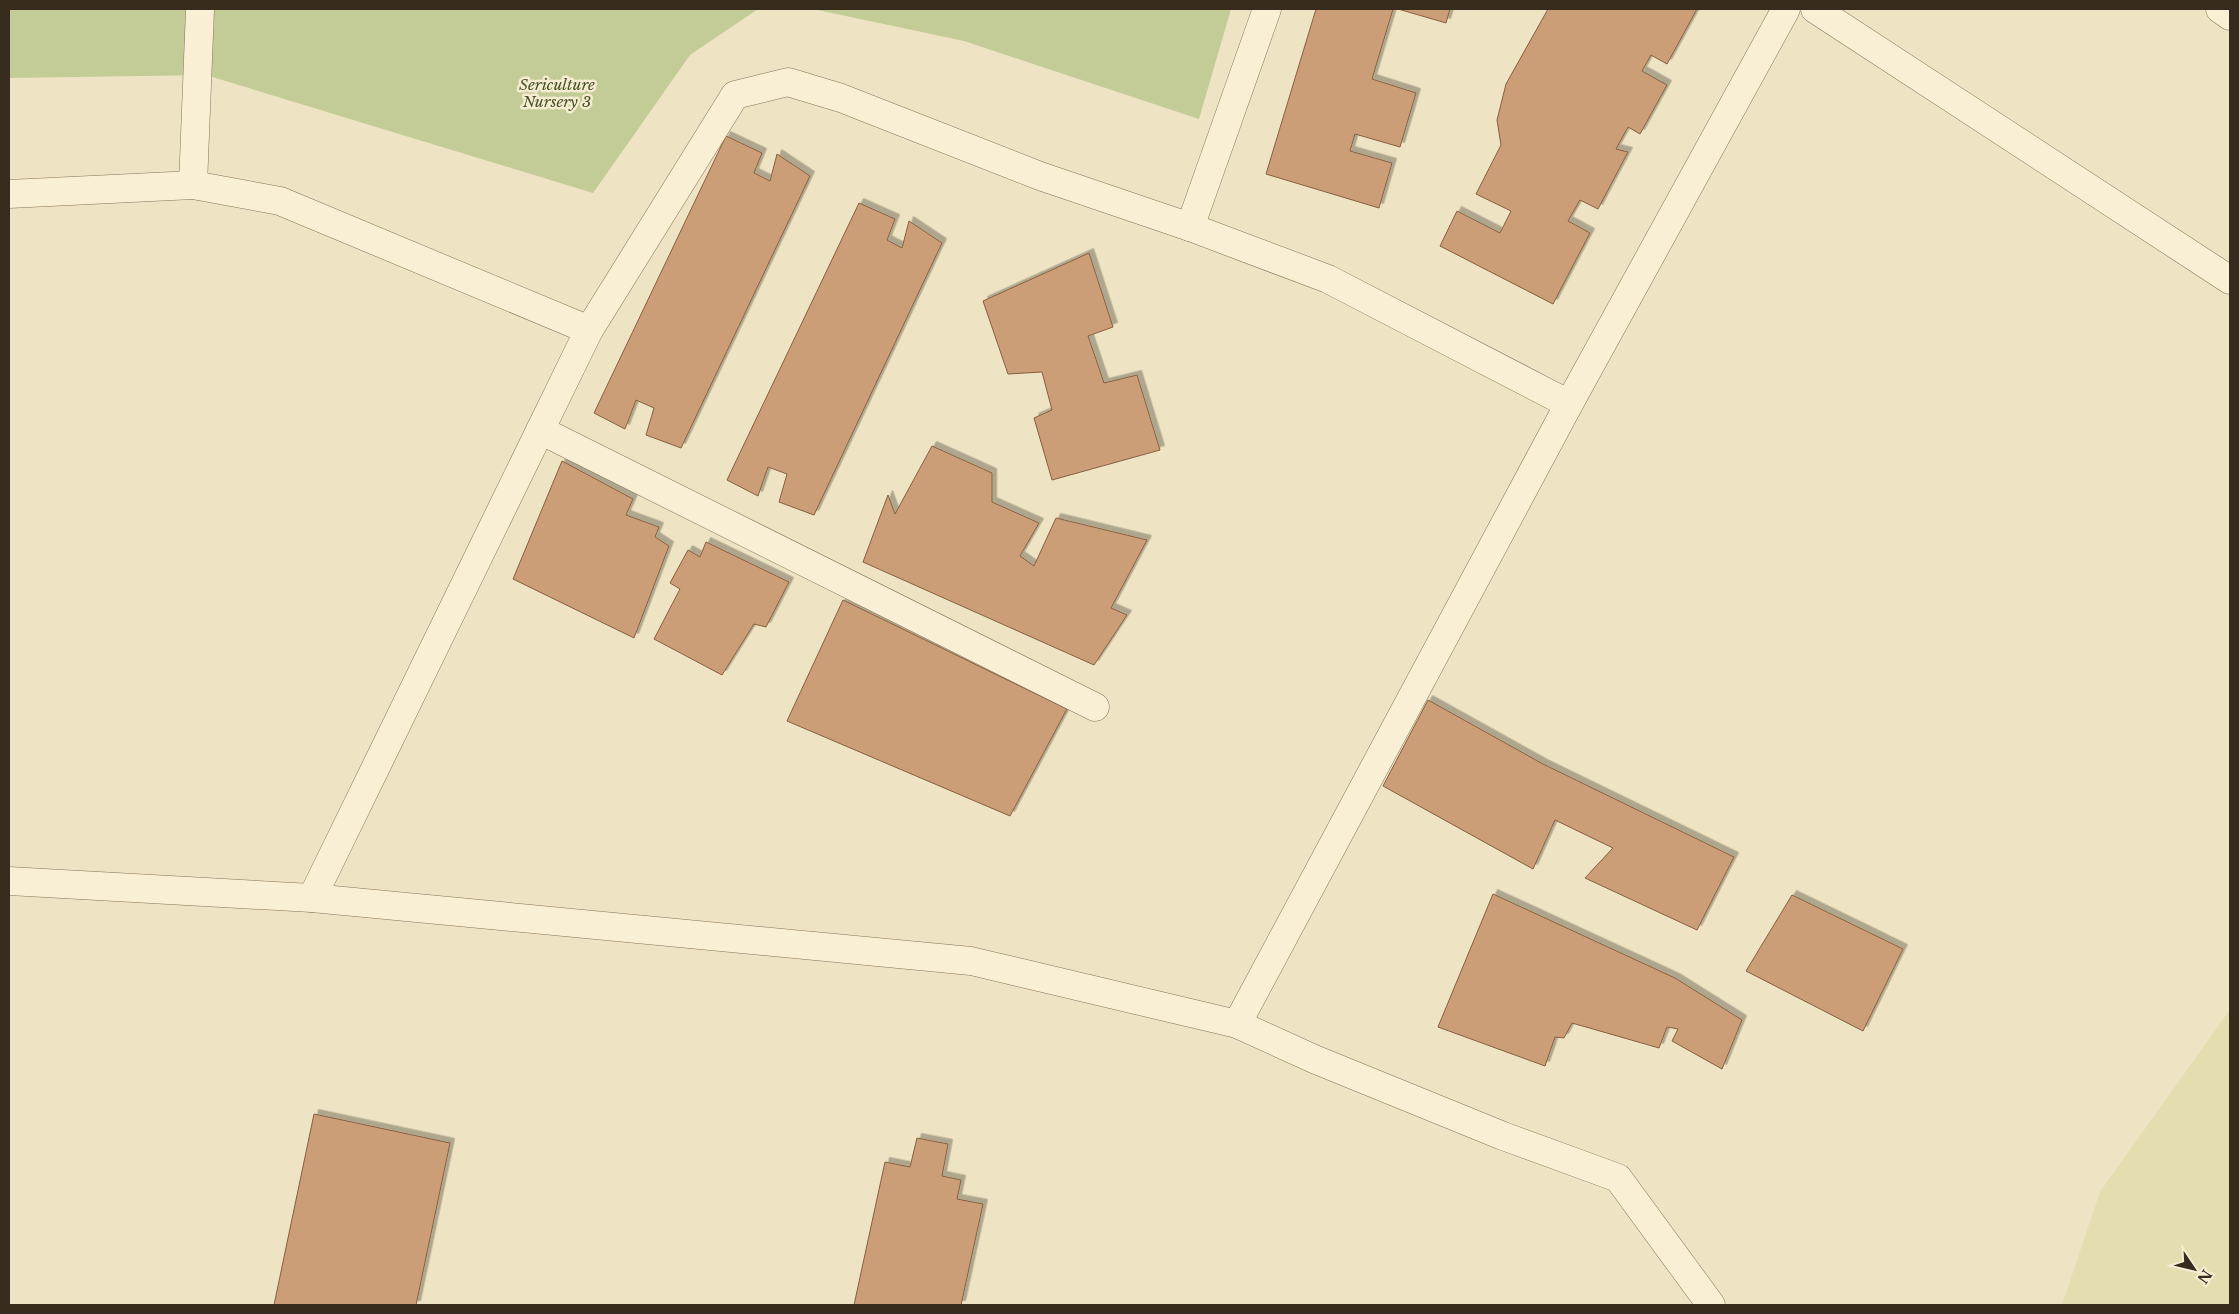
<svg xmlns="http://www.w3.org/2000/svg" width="2239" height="1314" font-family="'Libre Baskerville',serif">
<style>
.farmland{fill:#e3ddb0}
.green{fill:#c3cc96}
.building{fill:#cc9e78;stroke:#865f3f;filter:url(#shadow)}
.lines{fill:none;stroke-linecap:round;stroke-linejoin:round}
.minor-casing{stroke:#877459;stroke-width:29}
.minor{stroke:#f8efd5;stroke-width:28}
.labels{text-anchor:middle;stroke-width:5;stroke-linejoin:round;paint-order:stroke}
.park-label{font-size:15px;font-style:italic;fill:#465424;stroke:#f5ecd2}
</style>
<defs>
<filter id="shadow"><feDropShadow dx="4.5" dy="-4.5" stdDeviation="0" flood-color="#0004"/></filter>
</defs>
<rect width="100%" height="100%" fill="#eee3c2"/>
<polygon class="farmland" points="2230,1010 2230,1305 2062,1305 2100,1192"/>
<g class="green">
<polygon points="9,9 758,9 690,55 593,193 206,75 9,78"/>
<polygon points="813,9 1231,9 1199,119 964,41"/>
</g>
<g class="building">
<polygon points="1316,9 1393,9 1372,79 1416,93 1400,147 1355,134 1350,151 1392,163 1379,208 1266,174"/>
<polygon points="1398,9 1450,9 1446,23"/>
<polygon points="1548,9 1697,9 1667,64 1651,55 1642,71 1667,85 1640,134 1628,127 1616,149 1628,152 1598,209 1580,200 1568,221 1590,233 1553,304 1440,246 1457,211 1500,233 1511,211 1476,194 1501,145 1497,120 1506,84"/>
<polygon points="726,136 762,153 754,173 770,181 777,154 810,176 681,448 646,435 654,408 636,400 625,429 594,413"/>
<polygon points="859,203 895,219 887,240 902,248 909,221 942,243 814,515 779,502 787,474 768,467 758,496 727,480"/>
<polygon points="1089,253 1113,327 1088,336 1104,383 1137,375 1160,450 1052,480 1034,418 1052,410 1042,372 1008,374 983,301"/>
<polygon points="932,446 992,473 992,502 1039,523 1020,556 1034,566 1056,518 1147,540 1111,608 1127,615 1094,665 863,562 888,495 895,514"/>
<polygon points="562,461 633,499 626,515 659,527 655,537 669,546 634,638 513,579"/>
<polygon points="706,542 789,582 766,627 754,624 722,675 654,639 680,589 670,583 688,550 700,557"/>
<polygon points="843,600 1067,709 1010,816 787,721"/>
<polygon points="1428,700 1543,764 1734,857 1697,930 1585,878 1613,848 1555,820 1533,869 1383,786"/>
<polygon points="1493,894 1675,978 1742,1020 1722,1069 1672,1041 1678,1029 1667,1027 1659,1048 1572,1023 1564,1038 1555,1037 1545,1066 1438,1027"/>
<polygon points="1792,895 1903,949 1863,1031 1746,971"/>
<polygon points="314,1114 450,1143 416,1305 274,1305"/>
<polygon points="917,1138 948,1144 942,1176 961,1180 957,1199 983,1204 961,1305 854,1305 885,1162 910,1167"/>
</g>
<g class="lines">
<g class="minor-casing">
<g id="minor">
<polyline points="1815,9 2230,280"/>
<polyline points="2220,9 2230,16"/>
<polyline points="193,185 200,9"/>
<polyline points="9,194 193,185 280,201 589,330"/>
<polyline points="1190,227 1267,9"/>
<polyline points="540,430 1095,707"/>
<polyline points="9,881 312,898 971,961 1237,1024 1314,1059 1503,1136 1618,1178 1711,1305"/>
<polyline points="312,898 589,330 735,95 788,82 841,98 1040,176 1190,227 1328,279 1569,404"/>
<polyline points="1237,1024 1569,404 1786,9"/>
</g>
</g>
<use href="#minor" class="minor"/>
</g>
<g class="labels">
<g class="park-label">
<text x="557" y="90">Sericulture<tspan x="557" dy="17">Nursery 3</tspan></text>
</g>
</g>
<rect width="2239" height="1314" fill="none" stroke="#372b1e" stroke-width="20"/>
<g transform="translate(2194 1269) rotate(125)" stroke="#f5ecd2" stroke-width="4" paint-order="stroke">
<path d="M0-4L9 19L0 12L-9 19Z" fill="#372b1e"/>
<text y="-8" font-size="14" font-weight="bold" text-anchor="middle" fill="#372b1e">N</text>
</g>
</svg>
